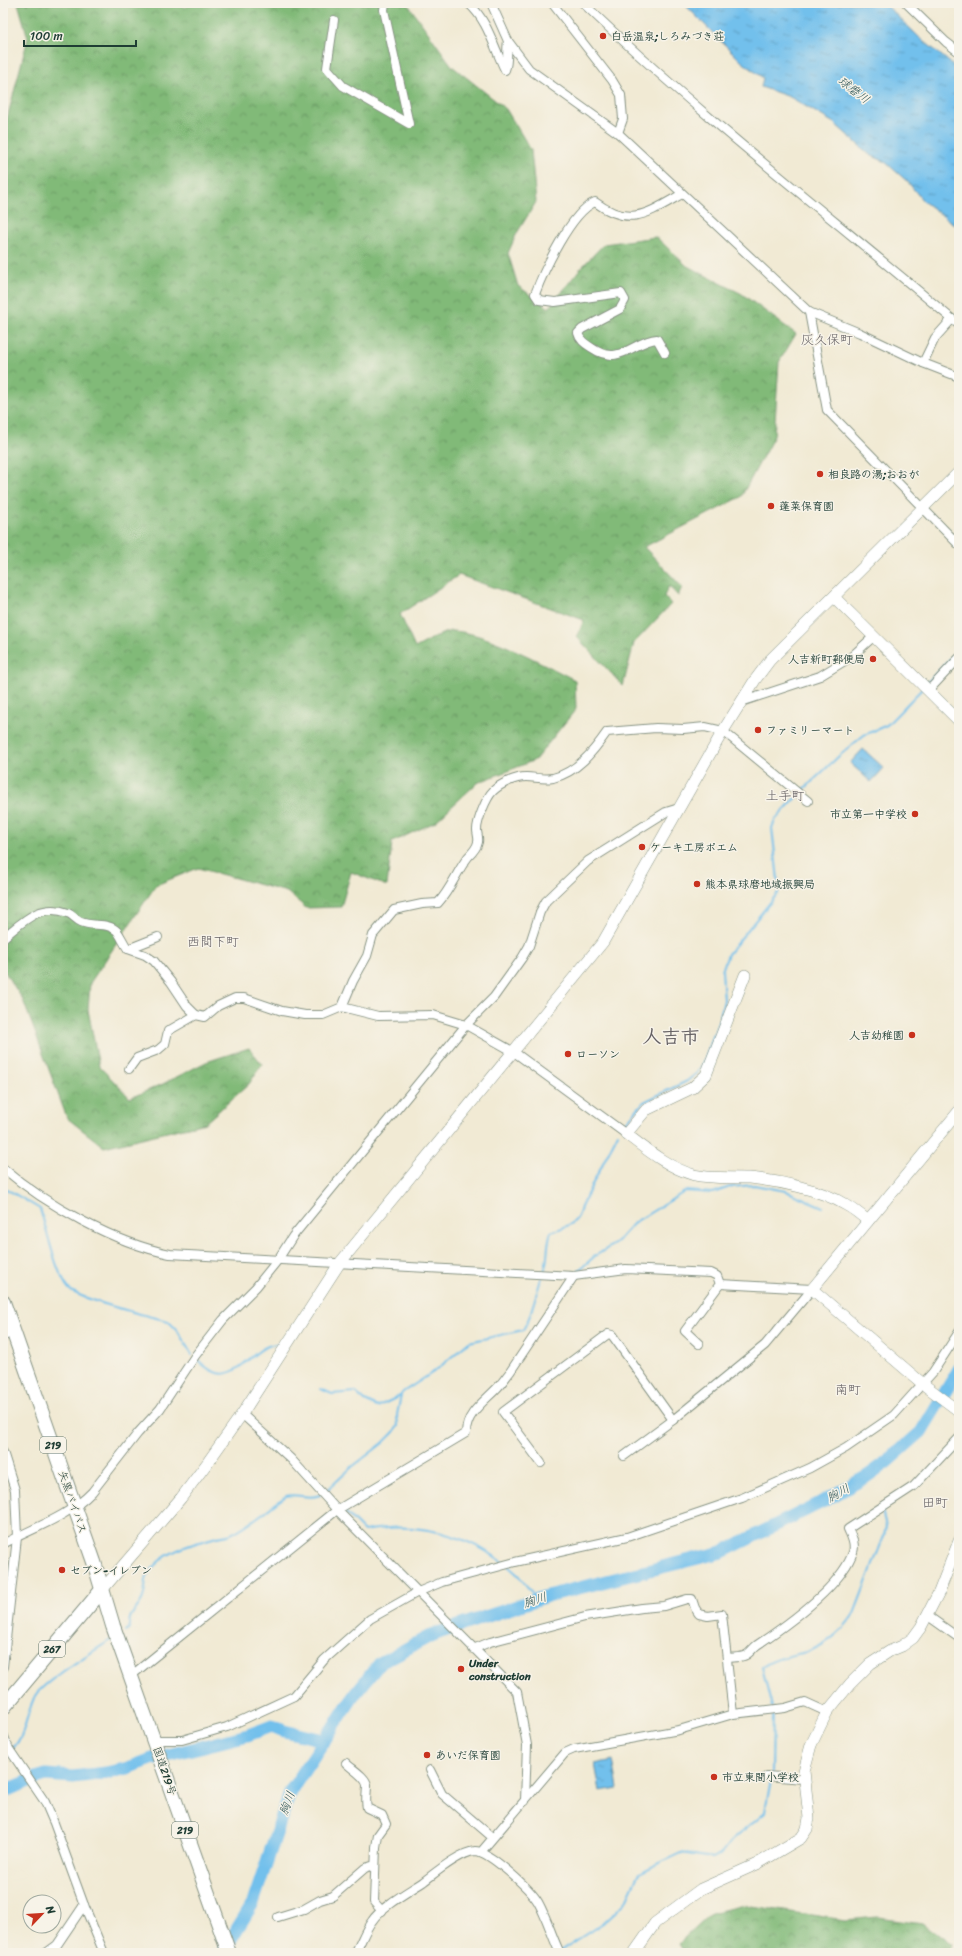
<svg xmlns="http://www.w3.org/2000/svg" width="962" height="1956" font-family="Sriracha,'Klee One',sans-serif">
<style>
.forest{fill:url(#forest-crowns);stroke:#507c56}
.water{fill:url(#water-ripples);stroke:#487e90}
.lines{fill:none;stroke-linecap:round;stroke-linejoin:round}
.stream{stroke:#72c0ec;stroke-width:2}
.river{stroke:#72c0ec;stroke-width:13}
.street-casing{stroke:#889484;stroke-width:10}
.secondary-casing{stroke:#889484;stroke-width:12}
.highway-casing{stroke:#889484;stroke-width:16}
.street{stroke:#fff;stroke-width:8}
.secondary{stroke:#fff;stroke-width:11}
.highway{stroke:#fff;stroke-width:14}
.poi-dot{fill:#c8321e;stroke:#f7f3e8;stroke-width:1.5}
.labels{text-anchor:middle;stroke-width:3;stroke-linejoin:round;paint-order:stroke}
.shield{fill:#f7f3e8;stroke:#60746a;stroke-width:1}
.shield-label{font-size:10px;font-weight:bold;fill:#1f3d34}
.poi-label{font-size:11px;font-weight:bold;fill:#1f3d34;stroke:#f7f3e8;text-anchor:start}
.street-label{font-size:11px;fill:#1f3d34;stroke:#f7f3e8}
.water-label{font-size:12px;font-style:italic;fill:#305759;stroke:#f7f3e8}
.quarter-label{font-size:13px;fill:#656164;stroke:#f7f3e8}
.town-label{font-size:19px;font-weight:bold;fill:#656164;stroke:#f7f3e8}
</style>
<defs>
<pattern id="forest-crowns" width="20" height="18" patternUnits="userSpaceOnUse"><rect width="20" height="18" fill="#81ba78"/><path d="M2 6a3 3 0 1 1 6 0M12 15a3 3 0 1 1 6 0" fill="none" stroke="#699863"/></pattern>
<pattern id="water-ripples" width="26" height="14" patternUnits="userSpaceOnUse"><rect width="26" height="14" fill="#72c0ec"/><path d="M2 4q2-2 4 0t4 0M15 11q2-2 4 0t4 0" fill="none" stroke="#5d9dc0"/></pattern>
</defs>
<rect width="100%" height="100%" fill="#f7f3e8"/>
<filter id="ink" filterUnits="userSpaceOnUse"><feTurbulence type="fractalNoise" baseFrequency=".025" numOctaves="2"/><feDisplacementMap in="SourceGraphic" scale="8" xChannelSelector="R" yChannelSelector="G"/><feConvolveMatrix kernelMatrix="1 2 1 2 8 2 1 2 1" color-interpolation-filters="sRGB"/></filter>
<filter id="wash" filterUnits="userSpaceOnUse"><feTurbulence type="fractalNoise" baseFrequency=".012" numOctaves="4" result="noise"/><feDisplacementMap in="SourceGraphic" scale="16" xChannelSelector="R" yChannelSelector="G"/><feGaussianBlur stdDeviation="0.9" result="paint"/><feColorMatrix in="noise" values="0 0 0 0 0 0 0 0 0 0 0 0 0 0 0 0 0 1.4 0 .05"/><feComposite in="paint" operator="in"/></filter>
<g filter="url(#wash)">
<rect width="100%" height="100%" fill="#f1ead4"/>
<g class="forest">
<path d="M18 3H182L183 8 193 3H407L452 66 506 109 531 150 536 202 517 233 508 253 518 286 549 308 580 269 604 244 656 237 687 266 742 294 796 334 779 362 774 436 741 497 644 547 682 587 678 596 669 586 664 596 671 604 634 643 623 686 577 637 584 620 459 575 400 614 415 648C423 644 444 631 452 631 487 632 543 664 575 680L576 709 535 760 477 783 435 822 392 842 387 886 351 872 341 907 306 908 287 892 198 868 156 885 90 983 88 1010 99 1066 130 1098 163 1084 206 1062 249 1048 262 1064 249 1084 205 1123 104 1147 67 1118 23 1000 3 969V134L28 38Z"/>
<polygon points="744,1905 845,1920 878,1917 923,1923 952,1945 949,1953 685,1953 679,1943 711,1913"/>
</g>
<g class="water">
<polygon points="683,3 884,3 919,37 959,70 959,228 923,201 908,182 884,161 870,155 834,123 790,97 761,87 763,78 741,61"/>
<polygon points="863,749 884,768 871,782 850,763"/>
<polygon points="613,1760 618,1788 600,1791 595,1764"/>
</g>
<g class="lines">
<g class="stream">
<polyline points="926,684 959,649"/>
<polyline points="801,792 839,756 864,735 887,725 922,689"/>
<polyline points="623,1125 644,1102 687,1081 697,1073 704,1062 720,1017 724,1000 722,971 728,954 778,893 778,880 772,828 775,820 798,795"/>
<path d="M3 1187 40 1209C47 1230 56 1274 69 1289 78 1299 151 1317 168 1321L177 1330 192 1355"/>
<polyline points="579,1270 595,1256 616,1243 635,1222 686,1191 713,1193 730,1187 754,1185 786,1191 823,1207"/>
<path d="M544 1272C549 1258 546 1245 551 1232 567 1226 578 1225 581 1207L618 1133"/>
<path d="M197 1359C235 1400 248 1342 280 1344"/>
<polyline points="321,1389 332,1394 355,1392 365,1401 377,1407 400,1396 403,1392 435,1371 469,1342 523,1330 529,1318 542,1276"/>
<polyline points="324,1493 352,1467 383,1443 394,1432 398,1426 397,1415 401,1395"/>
<path d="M343 1510 364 1531C415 1521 461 1532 503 1562"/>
<polyline points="508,1566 518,1575 537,1599"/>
<path d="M126 1632 129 1629C128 1612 136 1613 142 1600 146 1592 144 1582 148 1574 160 1553 191 1544 213 1538 219 1536 226 1536 231 1534 250 1525 269 1508 286 1496 297 1493 310 1500 320 1495"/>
<path d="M772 1707 762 1667C775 1658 790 1656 806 1652 825 1646 843 1631 854 1614L884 1536 886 1526 882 1511"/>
<path d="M12 1749C26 1736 26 1713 35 1696 42 1683 95 1650 111 1640"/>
<polyline points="3,1755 9,1752"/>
<polyline points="772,1775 773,1712"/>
<polyline points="560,1951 603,1923 625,1903 639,1873 681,1853 713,1858 723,1852 733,1839 765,1812 771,1779"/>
</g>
<g class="river">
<polyline points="3,1792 36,1778 46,1775 73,1777 106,1773 128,1768 152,1759 248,1735 272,1726 284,1731 324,1740"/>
<polyline points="223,1952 253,1903 290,1792 355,1694 380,1663 432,1635 547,1596 722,1552 820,1503 866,1477 887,1462 921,1432 959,1369"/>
</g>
</g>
</g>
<g filter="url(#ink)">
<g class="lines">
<g class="street-casing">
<g id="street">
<path d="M468 3C488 20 494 48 505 70 509 60 506 51 508 41"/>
<polyline points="491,3 508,41 529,69 618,133 809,312 860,333 923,363 959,377"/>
<polyline points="552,3 612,80 621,95 623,119 618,133"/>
<path d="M583 3C702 118 833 218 959 325"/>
<polyline points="906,3 946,42 959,52"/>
<polyline points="334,20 327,68 343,86 409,124 384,10 385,3"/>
<polyline points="809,312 827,410 959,545"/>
<path d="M665 353 657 339C633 341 620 367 592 348 586 344 580 341 578 333L582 329 620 309 625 300 621 293 555 302 539 300 535 294C544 270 571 212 595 202 630 228 648 213 682 194"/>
<polyline points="923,363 935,338 952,319"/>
<polyline points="929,690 959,658"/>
<polyline points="741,702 820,676 851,657 873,637"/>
<path d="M3 938C23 922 40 902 68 913 73 915 76 920 81 922 92 927 108 922 117 931 121 936 124 944 128 949L158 937"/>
<polyline points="128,949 145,955 154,961 171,982 187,1006 196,1015"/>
<path d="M342 1007 353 981 367 956 373 935 394 910 422 904 438 903C451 889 457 871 468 857 472 853 477 848 478 842 479 838 477 834 477 830 477 821 486 798 493 791 500 784 515 777 526 777 535 777 543 780 553 778 577 772 593 752 607 732L656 728 683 729 705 727 723 731 808 801"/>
<polyline points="129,1069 137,1058 158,1050 165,1044 168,1031 196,1015 205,1017 218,1006 235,998 244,998 282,1011 305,1015 323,1015 342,1007 378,1016 433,1015 466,1025 514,1052 626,1134"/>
<path d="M3 1168C46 1205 115 1243 170 1254L574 1276 626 1269 711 1273 717 1276 720 1284 685 1331 699 1344"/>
<polyline points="720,1284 812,1289"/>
<polyline points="3,1337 13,1330"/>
<polyline points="242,1414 291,1459 337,1510 517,1692 527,1745 525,1801"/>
<polyline points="3,1452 15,1490 17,1537 3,1667"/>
<polyline points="624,1456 673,1420"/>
<polyline points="541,1463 503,1412 608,1334 612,1335 673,1420 765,1345 812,1289"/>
<path d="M3 1544C33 1528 68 1517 92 1492L138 1433 160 1409 195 1356 223 1320 256 1287 277 1261 293 1236 466 1025 494 997 522 958 529 946 540 912 546 901 588 861 666 812 679 808"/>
<polyline points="928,1616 959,1638"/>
<polyline points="473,1649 490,1642 585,1617 642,1608 664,1606 687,1599 692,1599 695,1608 699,1614 708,1616 722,1614 733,1714 679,1730 574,1749 565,1753 481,1852"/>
<path d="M728 1658C733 1657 741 1658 746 1655 750 1653 753 1648 757 1645 787 1625 841 1587 853 1552 856 1544 851 1536 848 1529L914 1486 959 1438"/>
<path d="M132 1675 337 1510 466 1433C466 1413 485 1401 498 1387 502 1383 506 1377 510 1372L574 1276"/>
<polyline points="733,1714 785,1708 805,1702 827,1712"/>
<polyline points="3,1734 9,1749 45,1802 54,1823 84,1905 104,1953"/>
<polyline points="155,1740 182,1740 227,1727 294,1696 324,1660 370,1619 418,1592 442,1582 515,1562 627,1537 742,1498 810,1468 846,1448 894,1415 933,1372 959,1332"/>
<path d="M346 1763C352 1769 366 1777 367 1785 367 1793 365 1800 367 1808L382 1815 386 1824 378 1835 376 1847 374 1902 382 1911"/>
<polyline points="430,1770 442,1794 492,1837"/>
<polyline points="767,1776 804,1779"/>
<polyline points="278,1917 304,1909 320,1900 333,1896 365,1868 375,1865"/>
<polyline points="46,1953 57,1945 84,1905"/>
<path d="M355 1953C361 1943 365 1930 372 1921 382 1906 408 1892 423 1882 435 1873 460 1852 475 1851 489 1851 531 1890 538 1902 547 1918 552 1937 560 1953"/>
</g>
</g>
<g class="secondary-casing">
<g id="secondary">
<polyline points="834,597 959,721"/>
<path d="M745 975 706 1075 692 1088 646 1110 626 1134C647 1150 669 1168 694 1175 711 1179 732 1177 749 1178 779 1181 820 1189 846 1205 854 1209 861 1215 868 1221"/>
<polyline points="959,1111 812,1289 923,1384 959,1411"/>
<polyline points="102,1590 181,1498 208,1462 242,1414 339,1264 603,942 723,731 755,680 770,660 959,472"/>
<polyline points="634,1953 655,1923 701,1889 757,1864 801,1838 807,1829 809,1818 804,1771 811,1745 827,1712 850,1684 870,1664 890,1651 902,1646 913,1638 921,1627 939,1592 959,1541"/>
</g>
</g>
<g class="highway-casing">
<g id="highway">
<polyline points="3,1302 94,1562 113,1626 229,1953"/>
<polyline points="3,1708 102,1590"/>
</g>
</g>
<use href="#street" class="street"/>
<use href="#secondary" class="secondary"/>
<use href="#highway" class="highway"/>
</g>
</g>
<g class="poi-dot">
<circle cx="603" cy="36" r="4"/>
<circle cx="820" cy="474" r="4"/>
<circle cx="771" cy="506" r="4"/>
<circle cx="873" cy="659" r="4"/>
<circle cx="758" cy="730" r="4"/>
<circle cx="915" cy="814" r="4"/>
<circle cx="642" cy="847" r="4"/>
<circle cx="697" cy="884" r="4"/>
<circle cx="912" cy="1035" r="4"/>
<circle cx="568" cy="1054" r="4"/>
<circle cx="62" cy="1570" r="4"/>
<circle cx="461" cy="1669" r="4"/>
<circle cx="427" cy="1755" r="4"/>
<circle cx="714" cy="1777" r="4"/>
</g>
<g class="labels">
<g class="shield">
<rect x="40" y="1437" width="26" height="16" rx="3"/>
<rect x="39" y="1641" width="26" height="16" rx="3"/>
<rect x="172" y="1822" width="26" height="16" rx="3"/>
</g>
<g class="shield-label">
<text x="53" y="1449">219</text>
<text x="52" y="1653">267</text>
<text x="185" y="1834">219</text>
</g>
<g class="poi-label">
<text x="611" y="40">白岳温泉;しろみづき荘</text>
<text x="828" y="478">相良路の湯;おおが</text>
<text x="779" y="510">蓬莱保育園</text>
<text x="865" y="663" text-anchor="end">人吉新町郵便局</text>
<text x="766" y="734">ファミリーマート</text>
<text x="907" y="818" text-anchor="end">市立第一中学校</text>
<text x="650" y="851">ケーキ工房ポエム</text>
<text x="705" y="888">熊本県球磨地域振興局</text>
<text x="904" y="1039" text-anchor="end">人吉幼稚園</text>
<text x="576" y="1058">ローソン</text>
<text x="70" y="1574">セブン-イレブン</text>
<text x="469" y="1667">Under<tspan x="469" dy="13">construction</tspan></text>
<text x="435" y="1759">あいだ保育園</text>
<text x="722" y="1781">市立東間小学校</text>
</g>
<g class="street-label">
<text transform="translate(73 1502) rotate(71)" y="4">矢黒バイパス</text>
<text transform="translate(165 1771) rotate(71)" y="4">国道219号</text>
</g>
<g class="water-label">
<text transform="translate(854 90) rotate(38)" y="4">球磨川</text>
<text transform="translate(838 1493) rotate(-29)" y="4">胸川</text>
<text transform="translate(535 1600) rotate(-18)" y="4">胸川</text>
<text transform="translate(287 1803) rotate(-69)" y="4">胸川</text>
</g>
<g class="quarter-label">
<text x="827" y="344">灰久保町</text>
<text x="785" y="800">土手町</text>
<text x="213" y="946">西間下町</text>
<text x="848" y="1394">南町</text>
<text x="935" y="1507">田町</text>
</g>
<g class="town-label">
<text x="671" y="1043">人吉市</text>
</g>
</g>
<rect width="962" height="1956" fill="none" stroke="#f7f3e8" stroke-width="16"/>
<g transform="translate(42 1914) rotate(65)"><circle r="19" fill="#f7f3e8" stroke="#a1aaa0"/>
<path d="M0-3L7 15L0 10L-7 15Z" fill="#c8321e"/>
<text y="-6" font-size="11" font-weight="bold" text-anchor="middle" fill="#1f3d34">N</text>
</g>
<path d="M24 40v6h112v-6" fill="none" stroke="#1f3d34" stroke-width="2"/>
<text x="30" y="40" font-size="12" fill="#1f3d34" stroke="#f7f3e8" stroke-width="3" paint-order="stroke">100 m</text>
</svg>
